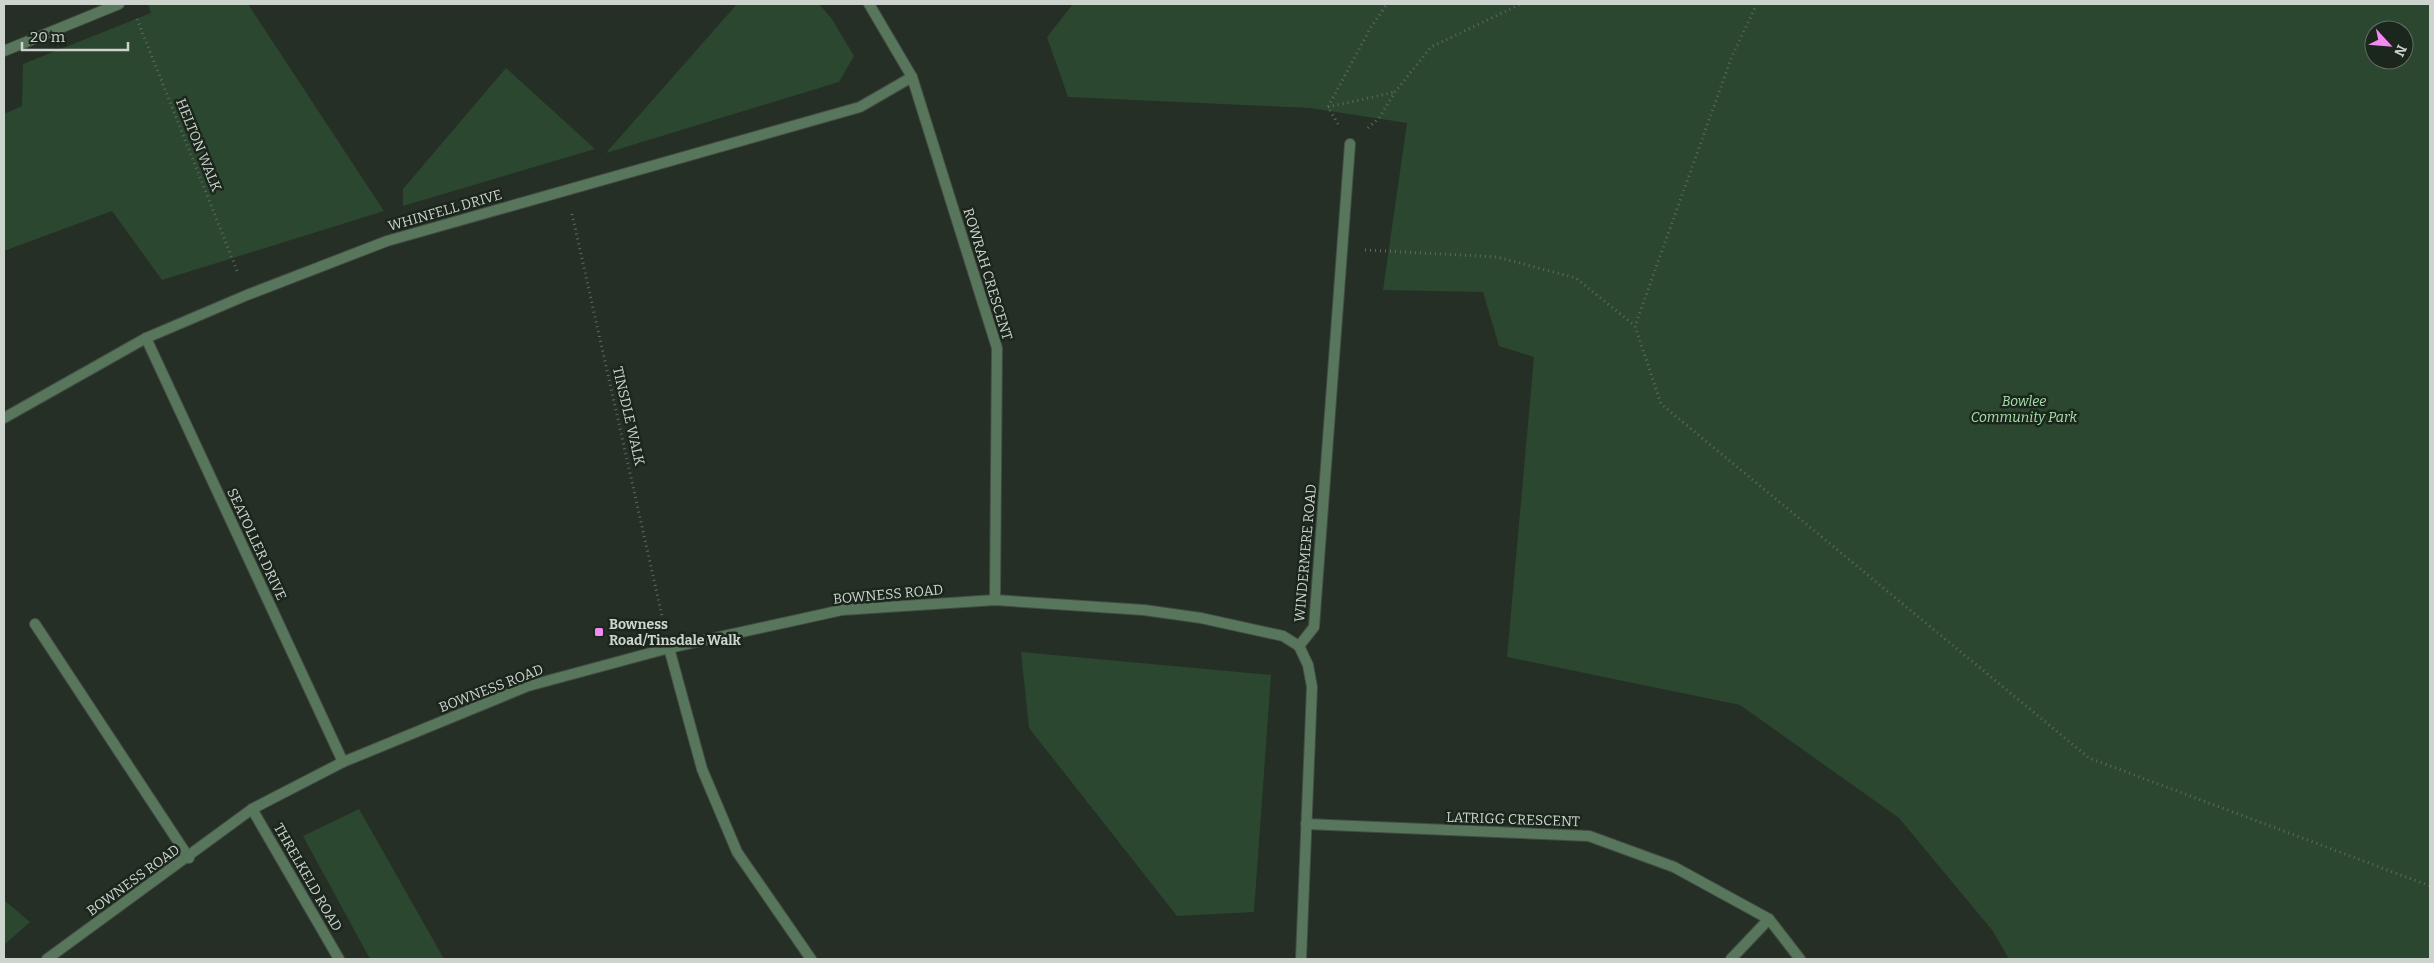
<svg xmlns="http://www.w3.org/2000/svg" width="2434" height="963" font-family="Bitter,serif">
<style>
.green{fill:#2b472f;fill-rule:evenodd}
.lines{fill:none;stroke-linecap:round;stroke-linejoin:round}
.service-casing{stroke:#434d44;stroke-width:12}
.minor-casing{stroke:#434d44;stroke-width:12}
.path{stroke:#606961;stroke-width:3;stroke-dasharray:1 4;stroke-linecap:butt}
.service{stroke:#58765b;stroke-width:10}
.minor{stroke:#58765b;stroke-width:10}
.poi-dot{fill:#f38af2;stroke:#1b261c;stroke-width:2}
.labels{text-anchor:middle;stroke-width:5;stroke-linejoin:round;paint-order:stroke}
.street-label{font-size:14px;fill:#cdd4ce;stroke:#1b261c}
.park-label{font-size:14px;font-style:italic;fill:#a7e0ad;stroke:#1b261c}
.poi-label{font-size:14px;font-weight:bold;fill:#cdd4ce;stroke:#1b261c;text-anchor:start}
</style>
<rect width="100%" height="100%" fill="#252f26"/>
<g class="green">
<polygon points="148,4 248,4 384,211 162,280 112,211 4,251 4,114 22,106 23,64 151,13"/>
<polygon points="737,4 819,4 832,19 854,56 839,82 606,153"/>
<path d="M1073 4H2430V959H2009L1992 930 1899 818 1740 705 1507 657 1534 357 1499 346 1483 292 1383 290 1407 123 1310 108 1068 97 1047 37ZM2374 30H2404V60H2374Z"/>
<polygon points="506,68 595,149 403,206 403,189"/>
<polygon points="1021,652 1271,675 1254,912 1177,916 1029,728"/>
<polygon points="359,809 444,959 370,959 303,836"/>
<polygon points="4,900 30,922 4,945"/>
</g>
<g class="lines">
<g class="service-casing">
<polyline id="service" points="35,624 189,858"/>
</g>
<g class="minor-casing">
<g id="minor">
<polyline points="869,4 912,77 997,348 995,600"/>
<polyline points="4,51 119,4"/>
<polyline points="146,338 343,762"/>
<polyline points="4,418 146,338 247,295 387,241 860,107 912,77"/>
<polyline points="1299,646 1314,627 1350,144"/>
<polyline points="1299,646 1308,665 1312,687 1301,959"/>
<polyline points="669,648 702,769 737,852 811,959"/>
<polyline points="252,809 339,959"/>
<polyline points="1306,824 1589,836 1674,867 1769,919 1800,959"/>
<polyline points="47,959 252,809 343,762 528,686 669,648 842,610 995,600 1144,610 1201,618 1283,636 1299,646"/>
<polyline points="1731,959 1769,919"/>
</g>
</g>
<g class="path">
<polyline points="1757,4 1732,56 1635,326 1661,404 2089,758 2430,886"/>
<polyline points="137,19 238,273"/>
<polyline points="1328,107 1395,92"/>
<polyline points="1338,124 1328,107 1371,27 1387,4"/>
<polyline points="1368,128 1379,118 1395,92 1431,47 1521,4"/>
<polyline points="572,214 664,625"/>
<polyline points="1365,250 1497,257 1576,278 1635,326"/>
</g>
<use href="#service" class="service"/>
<use href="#minor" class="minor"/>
</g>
<rect class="poi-dot" x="594" y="627" width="10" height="10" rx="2.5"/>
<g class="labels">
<g class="street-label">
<text transform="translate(199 145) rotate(68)" y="5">HELTON WALK</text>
<text transform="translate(445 210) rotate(-16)" y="5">WHINFELL DRIVE</text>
<text transform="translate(988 274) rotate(73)" y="5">ROWRAH CRESCENT</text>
<text transform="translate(629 416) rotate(77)" y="5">TINSDLE WALK</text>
<text transform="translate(257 544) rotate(65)" y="5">SEATOLLER DRIVE</text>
<text transform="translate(1305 553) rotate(-85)" y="5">WINDERMERE ROAD</text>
<text transform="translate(888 594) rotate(-5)" y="5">BOWNESS ROAD</text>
<text transform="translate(491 688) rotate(-21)" y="5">BOWNESS ROAD</text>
<text transform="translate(1513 819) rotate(2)" y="5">LATRIGG CRESCENT</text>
<text transform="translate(308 877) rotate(60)" y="5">THRELKELD ROAD</text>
<text transform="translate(133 880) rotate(-36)" y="5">BOWNESS ROAD</text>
</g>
<g class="park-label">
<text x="2024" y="406">Bowlee<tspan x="2024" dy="16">Community Park</tspan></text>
</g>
<g class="poi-label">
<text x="609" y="629">Bowness<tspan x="609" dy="16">Road/Tinsdale Walk</tspan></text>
</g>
</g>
<rect width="2434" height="963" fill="none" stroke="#cdd4ce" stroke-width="10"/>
<g transform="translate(2389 45) rotate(116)"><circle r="24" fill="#1b261c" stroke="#626c63"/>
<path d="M0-4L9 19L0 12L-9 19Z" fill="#f38af2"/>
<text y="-8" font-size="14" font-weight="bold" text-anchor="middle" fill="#cdd4ce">N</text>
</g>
<path d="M22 42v8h106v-8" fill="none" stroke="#cdd4ce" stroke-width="2.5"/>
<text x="30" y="42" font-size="15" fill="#cdd4ce" stroke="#1b261c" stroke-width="4" paint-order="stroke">20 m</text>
</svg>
